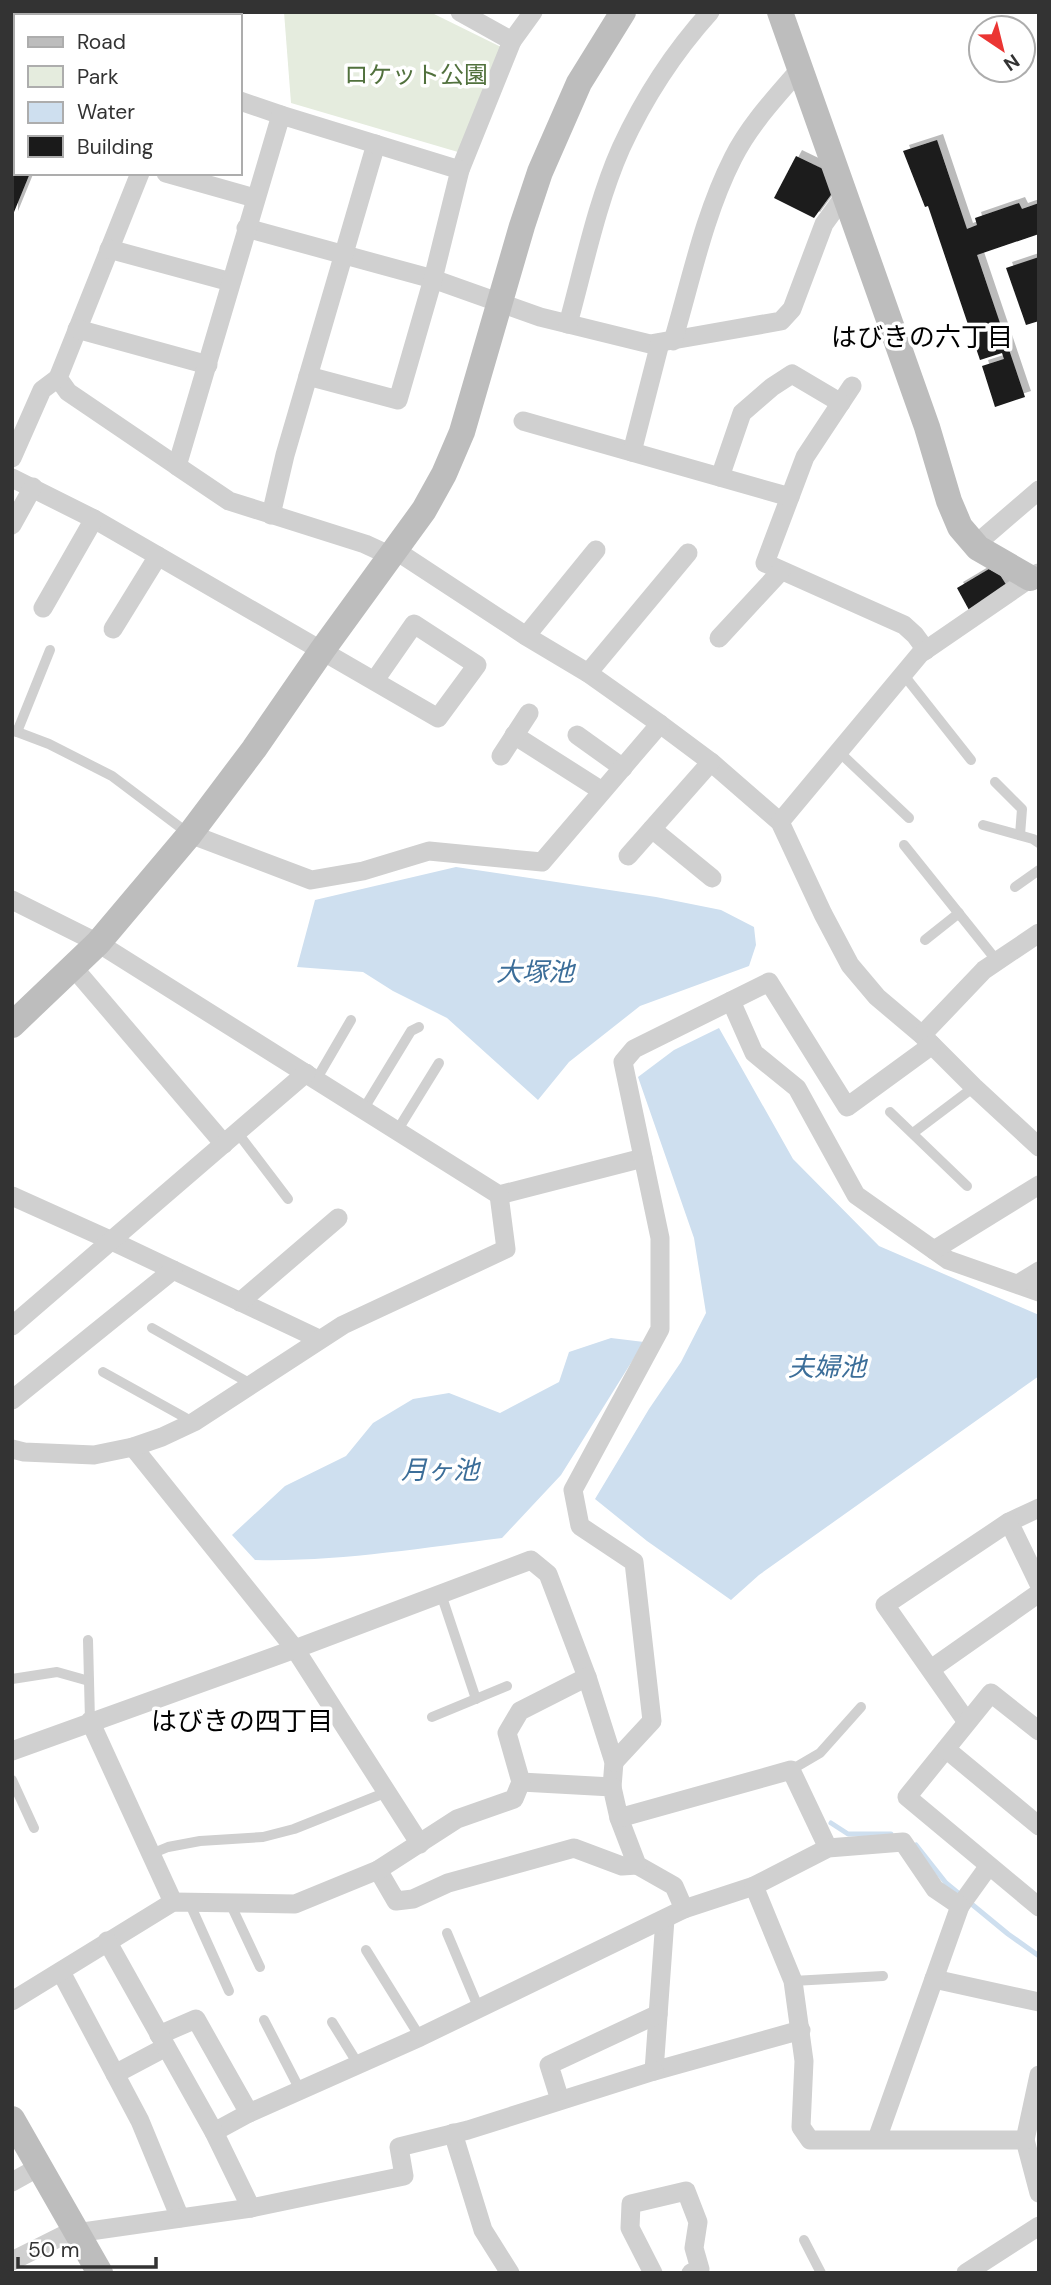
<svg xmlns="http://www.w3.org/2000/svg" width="1051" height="2285" font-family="'DM Sans','Noto Sans JP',sans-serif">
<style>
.green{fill:#e5ecde}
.water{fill:#cedfef}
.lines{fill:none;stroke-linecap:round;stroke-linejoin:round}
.stream{stroke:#cedfef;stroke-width:5}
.building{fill:#1a1a1a;filter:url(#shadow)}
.lane{stroke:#d0d0d0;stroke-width:10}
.street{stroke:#d0d0d0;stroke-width:19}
.secondary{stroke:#bdbdbd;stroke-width:26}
.labels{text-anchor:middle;stroke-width:7;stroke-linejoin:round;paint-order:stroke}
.park-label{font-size:24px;fill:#51713d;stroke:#fff}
.neighbourhood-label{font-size:26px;fill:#000;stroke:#fff}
.water-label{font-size:26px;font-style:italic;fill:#3c6e99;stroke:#fff}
</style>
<defs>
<filter id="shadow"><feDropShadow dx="6" dy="-6" stdDeviation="0" flood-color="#0004"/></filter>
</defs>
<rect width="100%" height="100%" fill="#fff"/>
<polygon class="green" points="284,12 430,12 501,47 458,152 291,103"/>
<g class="water">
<polygon points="456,867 656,897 721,910 754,927 756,945 749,966 640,1006 569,1062 538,1100 447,1018 393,991 363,972 297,967 315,900"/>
<polygon points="719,1028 793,1159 879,1246 1039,1315 1039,1376 759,1575 731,1600 647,1541 595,1499 649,1409 681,1362 706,1313 694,1238 638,1077 674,1050"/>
<path d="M611 1338 644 1342 561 1475 502 1538C421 1548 337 1562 255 1560L232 1535 285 1486 346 1456 373 1423 413 1399 449 1393 500 1413 559 1382 569 1352Z"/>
</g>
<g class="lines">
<g class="stream">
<polyline points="831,1823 848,1834 891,1834"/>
<polyline points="916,1845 946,1883 1008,1934 1039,1956"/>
</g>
</g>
<g class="building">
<polygon points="12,16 16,17 16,43 12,43"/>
<polygon points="12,120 16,120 16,146 12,147"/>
<polygon points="937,140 967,229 977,225 975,218 1019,203 1022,209 1039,203 1039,234 977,255 1025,397 995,407 982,366 1004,359 1002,353 980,360 928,206 925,207 903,151"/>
<polygon points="796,156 823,169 833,192 814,218 774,198"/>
<polygon points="12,163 16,165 16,173 30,173 12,217"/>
<polygon points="1039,257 1039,321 1026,325 1006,268"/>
<polygon points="989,569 1000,575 1007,586 969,610 957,588"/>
</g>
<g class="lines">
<g class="lane">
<polyline points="903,674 971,760"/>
<polyline points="12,730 49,744 112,776 189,834"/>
<polyline points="17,732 50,650"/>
<polyline points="838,751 909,818"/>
<polyline points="995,782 1022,809 1020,835"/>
<polyline points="983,825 1033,839 1039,843"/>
<polyline points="904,845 997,961"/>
<polyline points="1015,887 1039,870"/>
<polyline points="925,940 959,913"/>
<polyline points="316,1080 351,1020"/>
<polyline points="363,1110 411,1031 419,1027"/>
<polyline points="890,1112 967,1186"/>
<polyline points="397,1131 439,1063"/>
<polyline points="237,1132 288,1199"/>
<polyline points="913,1133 974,1087"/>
<polyline points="152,1328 251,1384"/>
<polyline points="103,1372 193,1422"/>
<polyline points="441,1594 476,1699"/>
<polyline points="88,1640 90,1721"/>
<polyline points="12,1679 57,1672 89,1681"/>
<polyline points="432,1717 507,1686"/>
<polyline points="791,1770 820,1753 861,1707"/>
<polyline points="12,1780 34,1828"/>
<polyline points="151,1854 168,1847 200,1841 263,1837 294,1829 387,1792"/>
<polyline points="189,1902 229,1991"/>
<polyline points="230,1903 260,1967"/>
<polyline points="447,1933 479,2009"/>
<polyline points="366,1950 420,2037"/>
<polyline points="793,1981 883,1976"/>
<polyline points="264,2020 300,2090"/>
<polyline points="332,2022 358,2064"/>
<polyline points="804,2240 821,2273"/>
</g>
<g class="street">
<polyline points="460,12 512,41"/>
<polyline points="240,101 281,115"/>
<polyline points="140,173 58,378 68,392 177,466"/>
<polyline points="166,173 255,198"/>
<polyline points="246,228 433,279 540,317 650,344 781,321 792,309 824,224 845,195"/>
<polyline points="109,249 231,282"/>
<path d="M568 324C584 266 597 202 621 148 644 98 673 53 710 12"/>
<polyline points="77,329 208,365"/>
<path d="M673 341C691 280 704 215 733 158 750 124 777 96 801 68"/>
<polyline points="308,376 398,400 433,279 460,170 512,41 533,12"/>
<polyline points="852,386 805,457 765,563 904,625 915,635 926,650"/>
<polyline points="523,421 790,497"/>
<polyline points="632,452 660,343"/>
<polyline points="12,458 42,390 58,378"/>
<polyline points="720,477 742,413 772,387 792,374 841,403"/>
<polyline points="12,478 94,519 438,718 477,665 414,624 375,680"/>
<polyline points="271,515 285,455 376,144"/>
<polyline points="12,525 33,487"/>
<polyline points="975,545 1039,490"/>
<polyline points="395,550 526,636 588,673 660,724 711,762 780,822 823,914 850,965 877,997 922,1035 974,1087 1039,1147"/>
<polyline points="391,556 365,544 229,501 177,466 281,115 460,170"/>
<polyline points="43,608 94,519"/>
<polyline points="113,629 158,556"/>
<polyline points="526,636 596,550"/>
<polyline points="719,638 781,571"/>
<polyline points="588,673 688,553"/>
<polyline points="514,735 602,791"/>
<polyline points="577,735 623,768"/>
<polyline points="501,756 529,713"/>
<polyline points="780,822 920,654 1038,573"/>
<polyline points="652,829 712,878"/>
<polyline points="190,834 311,880 363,871 429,851 542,862 660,724"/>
<polyline points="628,856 711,762"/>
<polyline points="12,900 98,943 499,1195 643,1158"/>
<polyline points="73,967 224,1144"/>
<polyline points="731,1001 754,1053 797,1088 856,1195 948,1260 1039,1292"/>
<polyline points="922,1035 984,970 1039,933"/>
<polyline points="12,1196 112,1241 319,1339"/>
<polyline points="934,1250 1039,1185"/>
<polyline points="1018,1284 1039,1271"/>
<polyline points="240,1302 338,1218"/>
<polyline points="12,1326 306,1073"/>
<polyline points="12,1400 173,1270"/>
<polyline points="133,1447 295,1649 420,1844"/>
<polyline points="12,1449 24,1452 94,1455 133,1447 162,1437 194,1422 343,1325 506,1249 499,1195"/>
<polyline points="1039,1508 1009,1522 1039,1584"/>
<polyline points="931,1669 1039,1593"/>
<polyline points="90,1721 173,1902"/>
<polyline points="967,1722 885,1605 1009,1522"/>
<polyline points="1039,1731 991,1693 907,1797 1039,1907"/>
<polyline points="946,1749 1039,1826"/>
<polyline points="12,1751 295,1649 531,1560 548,1574 587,1677 614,1762 612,1787"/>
<polyline points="614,1762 652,1721 634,1562 580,1526 573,1490 660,1329 660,1238 623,1062 634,1049 769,982 847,1107 932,1045"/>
<polyline points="521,1782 612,1787 619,1818 637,1865 674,1886 684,1909"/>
<polyline points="619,1818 791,1770 828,1848"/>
<polyline points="378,1870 396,1901 413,1899 448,1883 574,1848 622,1866 637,1865"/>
<polyline points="960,1906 988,1867"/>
<polyline points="665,1919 654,2071 801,2030"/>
<polyline points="61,1972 140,2121 180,2218"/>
<polyline points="934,1979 1039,2002"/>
<polyline points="12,2001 173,1902 295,1904 378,1870 457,1819 514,1799 521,1782 507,1733 520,1711 587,1677"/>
<polyline points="159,2035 196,2019 249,2113"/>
<polyline points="115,2074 166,2047"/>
<polyline points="560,2100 549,2065 658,2014"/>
<polyline points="214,2132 249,2113 420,2037 684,1909 754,1886"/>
<polyline points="453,2133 483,2230 510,2273"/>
<polyline points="877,2139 960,1906 935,1889 903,1842 828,1848 754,1886 793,1981 804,2061 801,2127 810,2140 1025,2140 1039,2193"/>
<polyline points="1025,2140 1039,2075"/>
<polyline points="12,2182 39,2167"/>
<polyline points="251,2208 404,2176 399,2147 468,2130 654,2071"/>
<polyline points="76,2233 251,2208 214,2132 107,1941"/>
<polyline points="12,2261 74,2230"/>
<polyline points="653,2273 630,2228 631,2204 686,2191 698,2222 694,2248 700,2269 691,2273"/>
<polyline points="966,2273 1039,2226"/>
</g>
<g class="secondary">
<polyline points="780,12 927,427 949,501 960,527 978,548 1030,578"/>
<polyline points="12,1025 98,943 190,834 254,749 323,649 424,510 444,474 462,432 522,226 540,172 579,83 623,12"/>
<polyline points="12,2119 100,2273"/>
</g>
</g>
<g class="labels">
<g class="park-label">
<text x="416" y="83">ロケット公園</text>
</g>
<g class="neighbourhood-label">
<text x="922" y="346">はびきの六丁目</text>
<text x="242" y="1730">はびきの四丁目</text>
</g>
<g class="water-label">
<text x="535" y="981">大塚池</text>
<text x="827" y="1376">夫婦池</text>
<text x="440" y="1479">月ヶ池</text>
</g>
</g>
<rect width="1051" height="2285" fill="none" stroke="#333333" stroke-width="28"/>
<rect x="14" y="14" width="228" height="161" fill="#ffffff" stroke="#adadad" stroke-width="2"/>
<rect x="28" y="37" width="35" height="10" fill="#bdbdbd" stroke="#adadad" stroke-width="2"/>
<text x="77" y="49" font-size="21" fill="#333333">Road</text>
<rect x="28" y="66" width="35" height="21" fill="#e5ecde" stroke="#adadad" stroke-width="2"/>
<text x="77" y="84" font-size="21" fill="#333333">Park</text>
<rect x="28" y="102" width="35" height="21" fill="#cedfef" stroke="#adadad" stroke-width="2"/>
<text x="77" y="119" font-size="21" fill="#333333">Water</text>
<rect x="28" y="136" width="35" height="21" fill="#1a1a1a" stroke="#adadad" stroke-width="2"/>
<text x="77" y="154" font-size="21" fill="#333333">Building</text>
<g transform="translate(1002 49) rotate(145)"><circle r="33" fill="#ffffff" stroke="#adadad" stroke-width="2"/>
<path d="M0-5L12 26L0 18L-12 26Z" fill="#eb3533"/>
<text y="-10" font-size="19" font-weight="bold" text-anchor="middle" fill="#333333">N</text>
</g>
<path d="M18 2257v10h138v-10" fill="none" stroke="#333333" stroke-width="3.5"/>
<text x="28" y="2257" font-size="21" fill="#333333" stroke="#ffffff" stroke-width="5" paint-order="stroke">50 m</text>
</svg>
